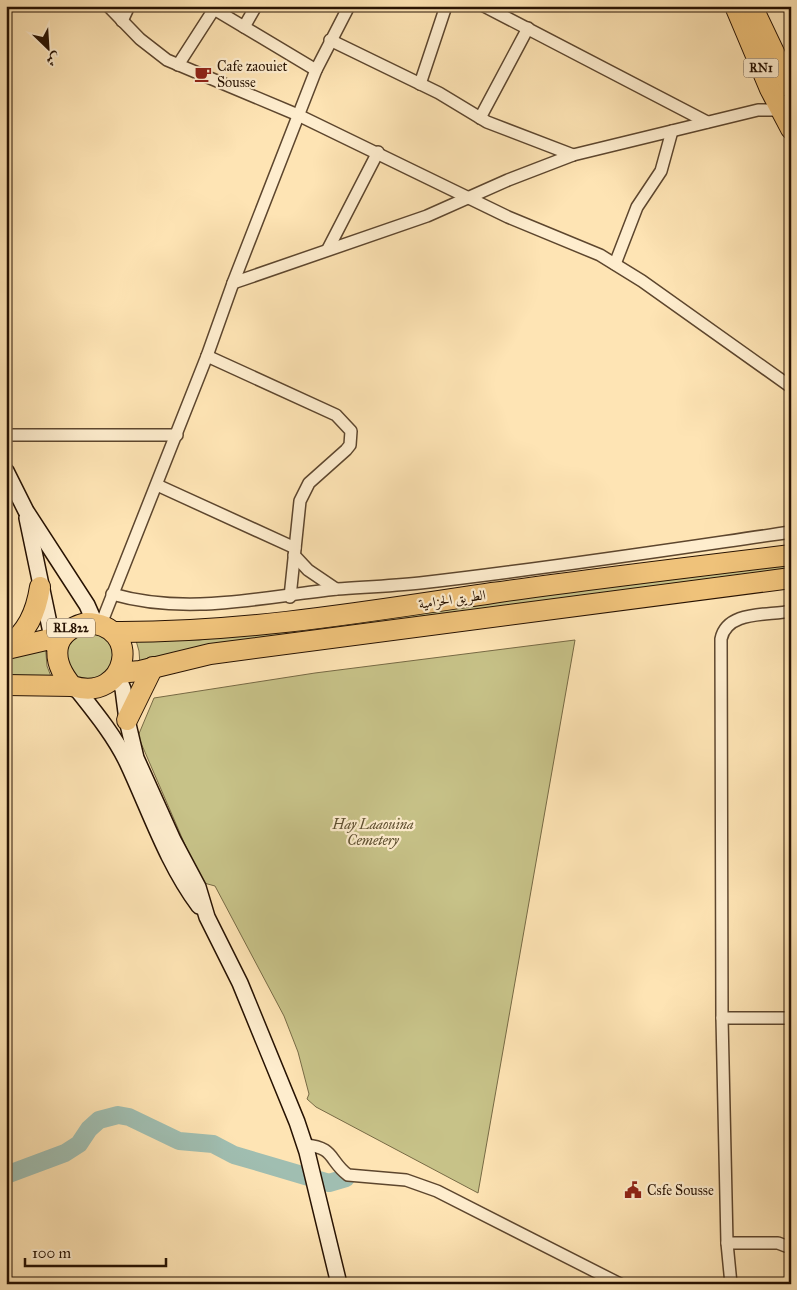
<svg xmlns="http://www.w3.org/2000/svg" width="797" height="1290" font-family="'IM FELL Great Primer',Amiri,serif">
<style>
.green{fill:#c7c288;stroke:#776a45}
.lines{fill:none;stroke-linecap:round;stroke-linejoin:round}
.river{stroke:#a0beb1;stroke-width:18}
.street-casing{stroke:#5d462e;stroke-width:14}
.secondary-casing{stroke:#271202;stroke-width:18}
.highway-casing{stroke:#271202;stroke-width:22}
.street{stroke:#feedce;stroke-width:11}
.secondary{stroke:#feedce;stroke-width:15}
.highway{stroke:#efc27a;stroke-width:20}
.labels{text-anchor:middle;stroke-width:4.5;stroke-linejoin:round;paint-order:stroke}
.shield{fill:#feedce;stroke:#68543f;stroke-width:1}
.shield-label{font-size:12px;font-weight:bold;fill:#271202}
.poi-label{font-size:14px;fill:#271202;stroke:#feedce;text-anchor:start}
.street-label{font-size:14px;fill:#271202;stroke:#feedce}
.park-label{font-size:14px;font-style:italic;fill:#5f5031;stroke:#feedce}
</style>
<rect width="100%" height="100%" fill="#fee4b4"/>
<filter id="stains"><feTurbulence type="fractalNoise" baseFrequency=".004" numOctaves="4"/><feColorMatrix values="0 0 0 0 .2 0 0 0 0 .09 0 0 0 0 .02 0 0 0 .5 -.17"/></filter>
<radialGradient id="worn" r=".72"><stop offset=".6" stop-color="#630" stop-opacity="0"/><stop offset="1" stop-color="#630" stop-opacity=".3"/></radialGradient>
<g class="green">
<polygon points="791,561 791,573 140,665 139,651 135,637 151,640 199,640"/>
<polygon points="89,631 108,638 117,657 100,682 72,677 65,647 70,639"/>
<polygon points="575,640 478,1193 316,1107 307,1099 309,1094 298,1052 284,1016 215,886 204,883 189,854 138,736 154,698 315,673"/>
<polygon points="45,642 47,666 52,679 6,678 6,654"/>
</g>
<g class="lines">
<polyline class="river" points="6,1175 65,1153 79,1144 89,1129 99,1120 118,1115 129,1117 179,1141 213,1144 234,1155 329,1183 346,1178"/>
<g class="street-casing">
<g id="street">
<polyline points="108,6 140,39 167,60 298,115 508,217 600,255 642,281 791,387"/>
<polyline points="484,6 707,122"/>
<polyline points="214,9 316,70"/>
<polyline points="122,21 129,6"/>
<polyline points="244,27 256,6"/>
<polyline points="330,40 439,93 487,122 573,155"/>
<polyline points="178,65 216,6"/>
<polyline points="420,84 446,6"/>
<polyline points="480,118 528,28"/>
<polyline points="328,249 378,152"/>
<polyline points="615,264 637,207 661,171 672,131"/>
<polyline points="233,283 427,216 508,180 573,155 758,110 785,110"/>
<polyline points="207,356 336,415 351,431 350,445 346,450 309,483 300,501 290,597"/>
<polyline points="6,435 177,435"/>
<polyline points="157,485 295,548"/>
<polyline points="294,555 308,570 336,589"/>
<path d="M112 594C188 616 261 597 337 589 365 587 392 586 420 583 544 569 667 550 791 532"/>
<polyline points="101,624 207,356 233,283 316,70 349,6"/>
<polyline points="722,1018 791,1018"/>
<path d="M305 1145C335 1147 329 1161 348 1175L406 1180 437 1191 620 1284"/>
<polyline points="727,1243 778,1243 791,1248"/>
<path d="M731 1284 727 1243 722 1018 721 639C727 610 768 616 791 611"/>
</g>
</g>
<g class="secondary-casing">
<g id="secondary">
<polyline points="6,471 26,511 87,605 95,623"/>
<polyline points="27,518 54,647"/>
<polyline points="117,675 123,689 127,720 136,758 173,840 198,887 207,917 240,983 297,1122 307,1152 339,1284"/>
<path d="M75 687C94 711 114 735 127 762 150 811 167 863 199 906"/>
</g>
</g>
<g class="highway-casing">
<g id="highway">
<polyline points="735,6 770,89 791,129"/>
<polyline points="752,6 791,88"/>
<path d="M86 623C144 624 128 704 72 686 51 661 50 632 86 623Z"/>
<path d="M113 632C240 633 366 612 492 593 591 579 691 567 791 555"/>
<path d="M6 648C27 632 36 613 40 587"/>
<polyline points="7,649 63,636"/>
<polyline points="118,673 140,671 210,654 791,578"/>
<polyline points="6,685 72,686"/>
<polyline points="127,720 153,667"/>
</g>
</g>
<use href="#street" class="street"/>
<use href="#secondary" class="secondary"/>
<use href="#highway" class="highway"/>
</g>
<defs>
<g id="cafe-bare" transform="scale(1.35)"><path d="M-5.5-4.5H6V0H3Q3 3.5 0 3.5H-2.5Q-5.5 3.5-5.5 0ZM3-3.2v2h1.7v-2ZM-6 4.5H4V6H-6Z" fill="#8f2418" stroke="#feedce" stroke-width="2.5" paint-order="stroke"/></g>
<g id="civic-bare" transform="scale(1.35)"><path d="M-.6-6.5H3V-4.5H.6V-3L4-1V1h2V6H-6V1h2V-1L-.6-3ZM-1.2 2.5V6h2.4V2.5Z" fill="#8f2418" stroke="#feedce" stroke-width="2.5" paint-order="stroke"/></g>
</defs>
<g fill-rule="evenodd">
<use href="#cafe-bare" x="203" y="74"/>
<use href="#civic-bare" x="633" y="1190"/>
</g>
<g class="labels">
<g class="shield">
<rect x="743.5" y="58.5" width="35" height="19" rx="4"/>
<rect x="47" y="618.5" width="48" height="19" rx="4"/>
</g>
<g class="shield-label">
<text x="761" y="72">RN1</text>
<text x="71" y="632">RL822</text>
</g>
<g class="poi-label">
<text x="217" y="71">Cafe zaouiet<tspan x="217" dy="16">Sousse</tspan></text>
<text x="647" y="1195">Csfe Sousse</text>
</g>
<g class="street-label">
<text transform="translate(452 599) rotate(-8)" y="5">الطريق الحزامية</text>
</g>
<g class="park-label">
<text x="373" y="829">Hay Laaouina<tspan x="373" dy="16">Cemetery</tspan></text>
</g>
</g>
<rect width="797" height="1290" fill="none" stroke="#fee4b4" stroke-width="25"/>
<rect x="8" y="8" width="782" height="1275" fill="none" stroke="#271202" stroke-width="2.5"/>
<rect x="12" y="12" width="772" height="1265" fill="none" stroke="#271202"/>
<g transform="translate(48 48) rotate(155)" stroke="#feedce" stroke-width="4" paint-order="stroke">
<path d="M0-4L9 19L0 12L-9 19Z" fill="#271202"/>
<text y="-8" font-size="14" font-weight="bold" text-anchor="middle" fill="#271202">ش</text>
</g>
<path d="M25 1258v8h141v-8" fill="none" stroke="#271202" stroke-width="2.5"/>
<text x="32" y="1258" font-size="15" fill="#271202" stroke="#feedce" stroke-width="4" paint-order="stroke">100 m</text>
<rect width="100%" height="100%" filter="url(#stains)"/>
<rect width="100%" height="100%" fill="url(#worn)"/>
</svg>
